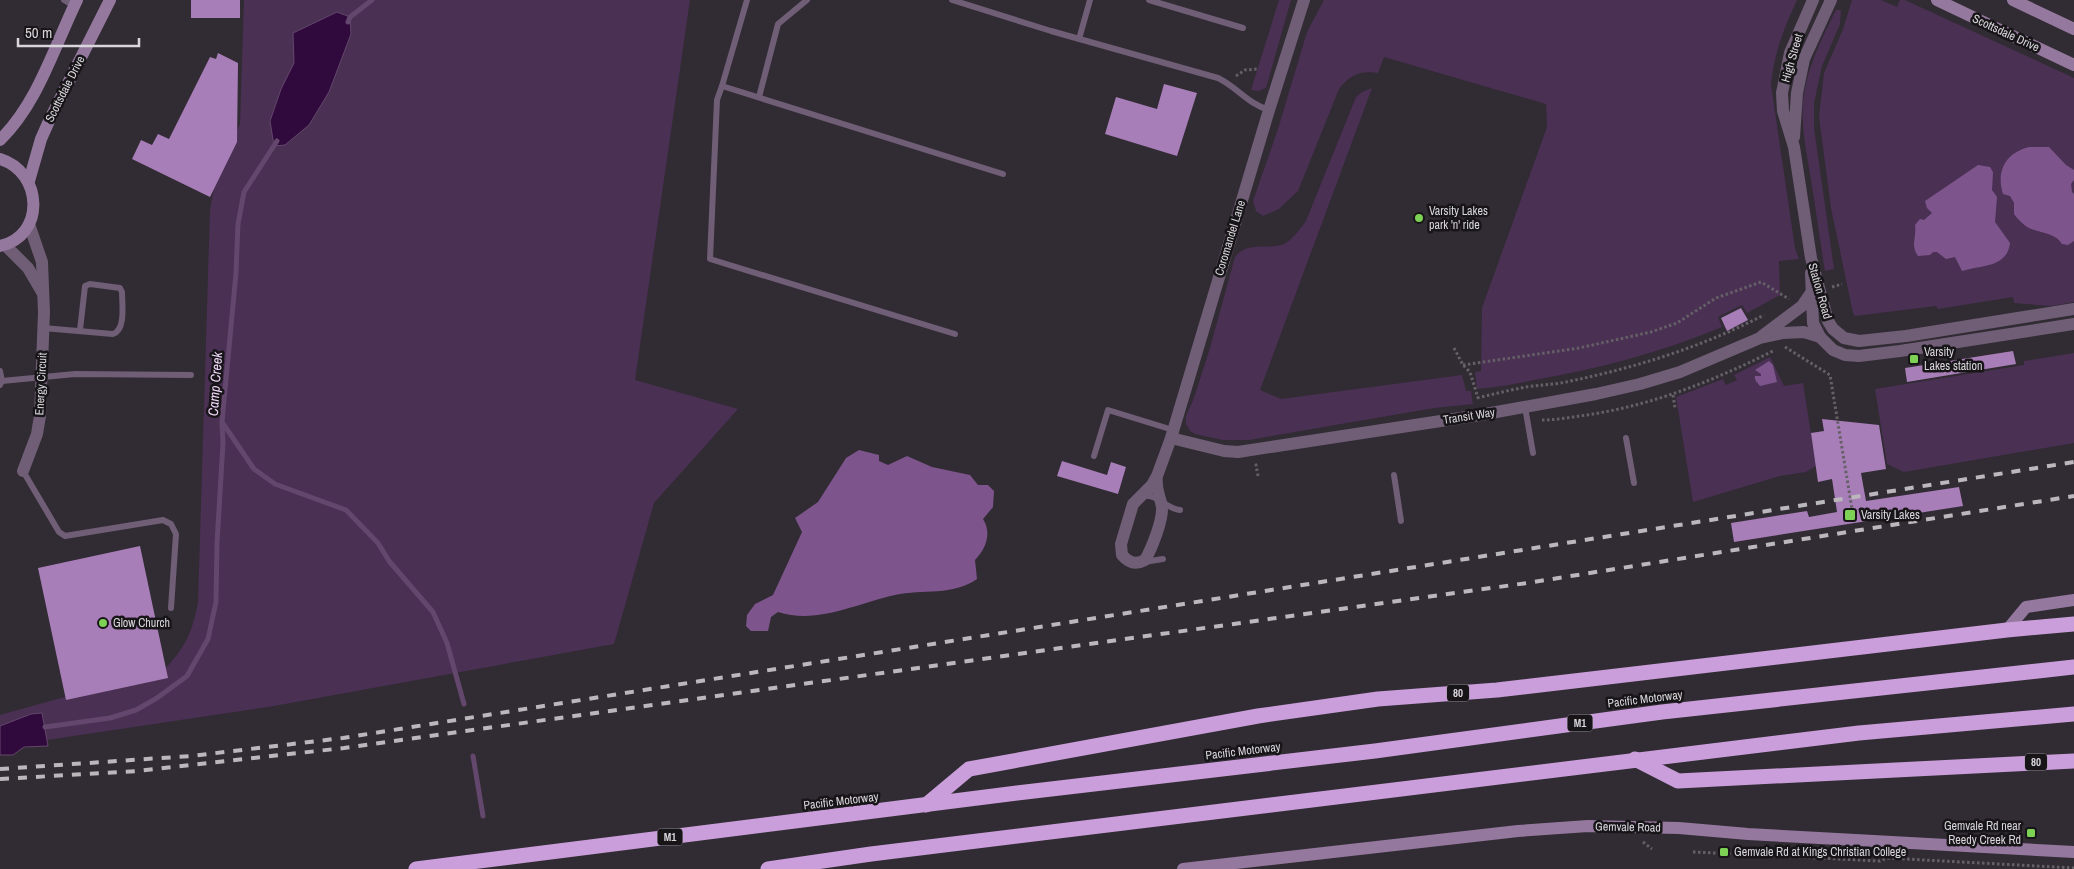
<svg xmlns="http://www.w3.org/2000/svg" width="2074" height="869" font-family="'Archivo Narrow',sans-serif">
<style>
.green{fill:#4a3053}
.forest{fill:#7d558c}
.water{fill:#300a3d;stroke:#63476c}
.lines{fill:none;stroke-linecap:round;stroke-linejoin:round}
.stream{stroke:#63476c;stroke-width:5}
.building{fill:#a87eb8}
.path{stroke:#656067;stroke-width:3;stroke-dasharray:2.5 2.5;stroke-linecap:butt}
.service{stroke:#6f5e76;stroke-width:6}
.minor{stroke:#6f5e76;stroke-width:12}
.tertiary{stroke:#6f5e76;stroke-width:12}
.secondary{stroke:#94789e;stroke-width:12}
.motorway{stroke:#c99eda;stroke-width:15}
.rail{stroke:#bbb8bd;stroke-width:4;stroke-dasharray:9 9;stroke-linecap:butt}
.poi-dot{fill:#7dd154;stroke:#171518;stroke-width:2}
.labels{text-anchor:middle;stroke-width:5;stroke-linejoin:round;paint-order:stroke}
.shield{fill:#171518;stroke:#9f9ca0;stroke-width:1}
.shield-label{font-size:11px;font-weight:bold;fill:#d9d6db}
.street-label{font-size:12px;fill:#d9d6db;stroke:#171518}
.poi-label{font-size:12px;fill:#d9d6db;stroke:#171518;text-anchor:start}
.water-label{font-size:14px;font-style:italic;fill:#eed6f7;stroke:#171518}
</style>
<rect width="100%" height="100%" fill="#312b33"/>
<g class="green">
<path d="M244 0H690L635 380 738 409 654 503 614 644 274 706 0 747V715L165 669C186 646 192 633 198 602L210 210 216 176 240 124Z"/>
<polygon points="1279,0 1291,0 1266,88 1258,91 1251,90"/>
<path d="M1324 0H1797C1783 31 1775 50 1771 85L1795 248 1799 259 1779 261 1780 295 1747 313 1742 305 1718 317 1722 327C1662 352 1599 369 1534 380 1515 384 1497 387 1477 389L1475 372 1481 371 1482 308 1547 127 1546 104 1384 57 1378 73C1361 70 1349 75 1339 89L1298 191 1279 209 1263 216 1256 211 1253 201 1278 129 1307 32Z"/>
<polygon points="1852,0 1881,0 1897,7 1900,0 1905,0 2074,78 2074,302 2051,306 2014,303 2013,297 1938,309 1936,306 1855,316 1853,313 1831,208 1819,117 1824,73 1843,29"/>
<path d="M1836 10H1841L1840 24 1822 66 1814 103V128L1834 269 1825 271C1820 241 1816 210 1811 180 1806 149 1798 115 1806 84 1812 57 1824 34 1836 10Z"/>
<path d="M1372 88 1260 390 1281 399 1462 375 1466 391H1471L1473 404 1434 408 1249 440H1223L1195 434 1190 431 1186 424V416L1194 398 1210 348 1235 257C1246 241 1268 250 1284 244 1293 239 1300 229 1306 221L1356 97 1362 92Z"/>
<polygon points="2074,353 2074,443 1904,472 1887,464 1875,389 2024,365 2024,361"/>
<polygon points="1770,357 1784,386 1803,383 1816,466 1806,472 1780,476 1693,502 1676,397 1723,379 1726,385 1737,380 1734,375"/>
</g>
<g class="forest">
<path d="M2029 147H2049L2066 165 2074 170V180L2071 184 2072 192 2074 194V241L2068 245 2062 244C2056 233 2040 233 2029 228 2023 225 2018 219 2014 214V203L2010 196 2003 194C1996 172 2005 153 2029 147Z"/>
<path d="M1978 165 1990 167 1993 172 1992 190 1997 197 1995 222 2010 243C2007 268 1981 265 1962 271L1955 257 1946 259 1937 252H1933L1930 255 1918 256C1910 246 1917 236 1915 225L1920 219 1924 220 1932 213 1927 208 1925 201Z"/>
<path d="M1769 361 1773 365 1777 382 1760 386C1757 382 1754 380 1755 376H1761V374L1755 370Z"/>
<path d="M859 450 879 455V461L888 465 907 456 932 467 970 475 978 485H988L994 491 993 507 983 519C992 533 986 549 975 560L977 579C953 596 923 589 895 595 857 603 817 625 778 612L771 617 768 631H751L746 626 747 615 755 604 773 595 802 532 795 518 818 502 846 458Z"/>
</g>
<g class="water">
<polygon points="337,12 350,17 351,34 329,92 309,125 285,145 274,146 270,121 281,89 294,63 293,33"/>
<polygon points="42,713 48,746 24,747 13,755 0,755 0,726 31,714"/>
</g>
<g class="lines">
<g class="stream">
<polyline points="348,22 350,17 372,0"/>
<polyline points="277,141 244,192 238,224 236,273 222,422 254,469 275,484 346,510 378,543 389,561 433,612 447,643 464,704"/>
<polyline points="45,727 110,718 136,710 157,698 187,676 208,639 216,602 217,543 223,443 222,423"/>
<polyline points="473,756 483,816"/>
</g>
</g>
<g class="building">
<rect x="191" y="0" width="49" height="18"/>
<polygon points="218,53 238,63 237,142 210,197 132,159 141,140 152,145 158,134 169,139 210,57 216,59"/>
<polygon points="1164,84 1197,93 1177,156 1105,134 1116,97 1157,109"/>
<polygon points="1741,308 1748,320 1727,331 1721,318"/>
<polygon points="2013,351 2016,364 1907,382 1905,368"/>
<polygon points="1822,419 1879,425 1886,469 1861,473 1866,501 1959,487 1963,506 1734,542 1731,523 1807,511 1809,517 1837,512 1832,479 1818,482 1811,433 1824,431"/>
<polygon points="1062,461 1107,475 1111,462 1126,467 1118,494 1057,476"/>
<polygon points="140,546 168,678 66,700 38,568"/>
</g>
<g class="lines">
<g class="path">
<polyline points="1236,76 1245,70 1257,69"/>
<polyline points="1832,287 1842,284"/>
<polyline points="1785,347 1830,375 1853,515"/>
<polyline points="1454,348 1463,365 1470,372 1478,398"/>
<polyline points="1463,365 1579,348 1651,332 1677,323 1716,298 1761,282 1789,299"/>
<polyline points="1673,395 1675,408"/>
<path d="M1477 398C1494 394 1510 390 1526 387 1538 385 1549 385 1561 383 1631 369 1700 348 1764 315"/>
<path d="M1542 420C1557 420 1572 417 1587 415 1653 405 1713 381 1773 351"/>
<polyline points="1258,476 1256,465 1259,464"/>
<polyline points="1643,842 1652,849"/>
<polyline points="1693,852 1880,861 1887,858 2074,868"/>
</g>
<g class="service">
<polyline points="64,0 74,6"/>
<polyline points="747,0 722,86 1003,174"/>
<path d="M952 0 1051 31 1218 78C1237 87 1248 104 1269 110"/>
<polyline points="1149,0 1243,28"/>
<polyline points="1079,39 1090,0"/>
<polyline points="722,86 717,100 710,259 955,334"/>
<polyline points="759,97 778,24 807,0"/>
<path d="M43 328 113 334C126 330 122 304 122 292L120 288 90 284 85 286 80 330"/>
<polyline points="0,371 2,381 0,385"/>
<polyline points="2,381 75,374 191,375"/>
<polyline points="1525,407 1533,453"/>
<polyline points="1626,438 1634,483"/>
<polyline points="1094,456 1108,410 1173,430"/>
<polyline points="23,471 59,532 65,536 163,520 171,524 176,534 171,608"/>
<polyline points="1394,475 1401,521"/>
<path d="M1142 496C1157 493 1166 509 1180 510"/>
<polyline points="1144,562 1163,559"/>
</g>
<g class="minor">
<polyline points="1813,0 1790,53 1782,93 1783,111 1794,147 1811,258 1828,321 1833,329 1844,338 1859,341 1906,336 2074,309"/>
<polyline points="1794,137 1797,93 1804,59 1831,0"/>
<polyline points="1811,273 1813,323 1820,337 1833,350 1845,355 1859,356 1900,351 2074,324"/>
<polyline points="1762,336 1802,306 1811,293"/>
<polyline points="1171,438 1224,451 1238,452 1480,415 1596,394 1640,384 1680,372 1760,338 1783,333 1804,332 1820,337"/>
<path d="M1157 476C1155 490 1160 495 1162 507 1163 520 1152 548 1145 560 1136 565 1129 563 1122 555L1121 544 1133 504 1152 485 1157 476 1171 438 1269 110 1304 0"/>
</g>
<g class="tertiary">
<polyline points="5,245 28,268 42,292"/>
<polyline points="23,471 37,434 40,416 44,312 42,262 29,224"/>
</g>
<g class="secondary">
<polyline points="1937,0 2074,65"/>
<polyline points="2013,0 2074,29"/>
<path d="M0 140C38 103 54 47 77 0"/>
<path d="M0 159C43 172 46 236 0 246"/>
<polyline points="29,181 41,139 49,121 110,0"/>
<polyline points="2007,630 2026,607 2074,600"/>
<polyline points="1183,869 1518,831 1588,826 1679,828 1748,834 2074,852"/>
</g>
<g class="motorway">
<polyline points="1635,759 1678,781 2074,761"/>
<polyline points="926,805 969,769 1258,716 1378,699 1497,690 2007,630 2074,624"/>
<polyline points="416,869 1017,793 1375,751 1662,712 2074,667"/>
<polyline points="768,869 871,854 1859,733 2074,714"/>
</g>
<g class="rail">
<polyline points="0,769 191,756 343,738 2074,462"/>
<polyline points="0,779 137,771 344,748 1527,583 2074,496"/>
</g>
</g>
<g class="poi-dot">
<circle cx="1419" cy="218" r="5"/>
<rect x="1909" y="354" width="10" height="10" rx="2.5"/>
<rect x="1844" y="509" width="12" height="12" rx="2.5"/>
<circle cx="103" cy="623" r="5"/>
<rect x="2026" y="828" width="10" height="10" rx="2.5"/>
<rect x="1719" y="847" width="10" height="10" rx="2.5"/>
</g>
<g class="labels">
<g class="shield">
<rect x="1447" y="684.5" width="22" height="17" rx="4"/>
<rect x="1567.5" y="714.5" width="25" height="17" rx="4"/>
<rect x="2025" y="753.5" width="22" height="17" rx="4"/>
<rect x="657.5" y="828.5" width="25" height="17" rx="4"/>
</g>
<g class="shield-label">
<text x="1458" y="697">80</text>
<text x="1580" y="727">M1</text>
<text x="2036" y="766">80</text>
<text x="670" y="841">M1</text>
</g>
<g class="street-label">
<text transform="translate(2006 33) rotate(25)" y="4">Scottsdale Drive</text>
<text transform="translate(1792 58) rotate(-74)" y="4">High Street</text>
<text transform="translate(65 89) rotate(-63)" y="4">Scottsdale Drive</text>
<text transform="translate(1230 238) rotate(-73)" y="4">Coromandel Lane</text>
<text transform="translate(1820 291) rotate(74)" y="4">Station Road</text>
<text transform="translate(41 384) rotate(-87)" y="4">Energy Circuit</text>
<text transform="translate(1469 416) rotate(-9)" y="4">Transit Way</text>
<text transform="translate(1645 699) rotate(-7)" y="4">Pacific Motorway</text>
<text transform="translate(1243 751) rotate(-7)" y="4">Pacific Motorway</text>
<text transform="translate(841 801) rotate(-7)" y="4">Pacific Motorway</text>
<text transform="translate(1628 827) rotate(1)" y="4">Gemvale Road</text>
</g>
<g class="poi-label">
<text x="1429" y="215">Varsity Lakes<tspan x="1429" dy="14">park 'n' ride</tspan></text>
<text x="1924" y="356">Varsity<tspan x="1924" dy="14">Lakes station</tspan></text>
<text x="1861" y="519">Varsity Lakes</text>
<text x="113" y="627">Glow Church</text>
<text x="2021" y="830" text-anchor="end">Gemvale Rd near<tspan x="2021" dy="14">Reedy Creek Rd</tspan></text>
<text x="1734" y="856">Gemvale Rd at Kings Christian College</text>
</g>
<g class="water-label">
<text transform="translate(215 384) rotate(-86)" y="5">Camp Creek</text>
</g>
</g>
<path d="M18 38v8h121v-8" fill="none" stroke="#d9d6db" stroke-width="2.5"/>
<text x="25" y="38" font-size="15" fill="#d9d6db" stroke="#171518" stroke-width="4" paint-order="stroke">50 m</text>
</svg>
